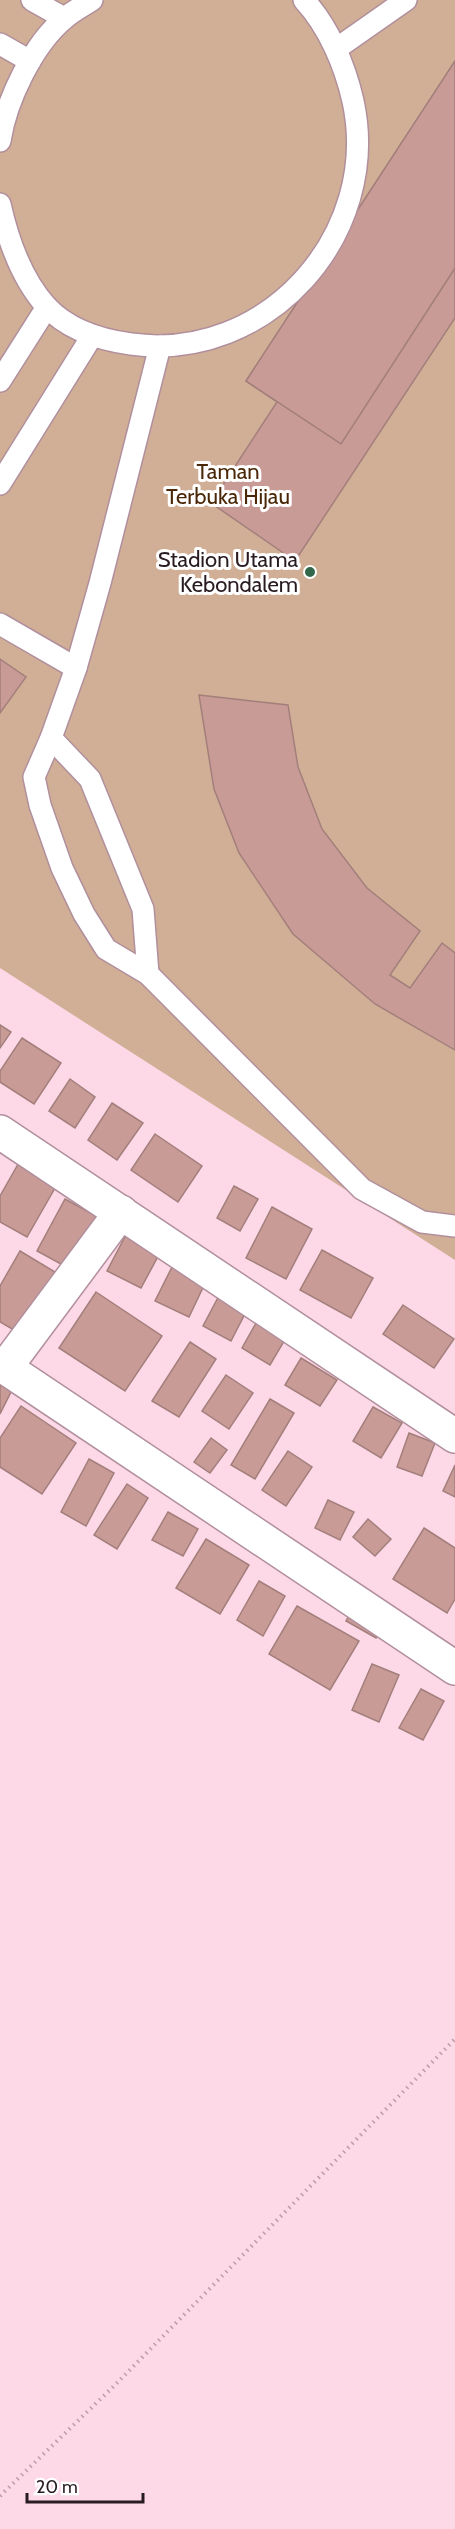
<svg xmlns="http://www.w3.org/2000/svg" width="455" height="2529" font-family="Cabin,sans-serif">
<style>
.green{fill:#d0af96}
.building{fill:#c99b97;stroke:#a37f7c;stroke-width:1.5}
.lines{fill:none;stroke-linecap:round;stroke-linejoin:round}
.lane-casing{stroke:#b18f9d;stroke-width:24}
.street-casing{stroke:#b18f9d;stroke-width:36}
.path{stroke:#bb9da9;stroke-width:4;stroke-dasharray:1.5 4.5;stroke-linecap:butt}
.lane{stroke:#fff;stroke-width:21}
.street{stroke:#fff;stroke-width:33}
.poi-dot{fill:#33674c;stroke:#fff;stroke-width:2}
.labels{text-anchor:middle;stroke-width:6;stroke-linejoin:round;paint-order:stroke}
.park-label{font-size:22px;fill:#4a2706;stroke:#fff}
.poi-label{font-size:22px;fill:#281b21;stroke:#fff;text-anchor:end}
</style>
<rect width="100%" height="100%" fill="#fdd8e7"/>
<polygon class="green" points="0,0 455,0 455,1260 0,968"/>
<g class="building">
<polygon points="455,61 455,318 295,561 211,503 277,402 246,381"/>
<polygon points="455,61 455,268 341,444 246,381"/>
<polygon points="0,659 26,677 0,713"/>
<polygon points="199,695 288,705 298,767 322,829 367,888 420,931 390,975 410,988 442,943 455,953 455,1050 375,1004 293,934 239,853 214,789"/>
<polygon points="0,1025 11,1032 0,1048"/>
<polygon points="22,1038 61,1063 34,1104 0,1082 0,1071"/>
<polygon points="70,1079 95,1097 75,1128 49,1111"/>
<polygon points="112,1103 143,1123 117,1160 88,1140"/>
<polygon points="155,1134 202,1166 178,1202 131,1170"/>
<polygon points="21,1159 59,1181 27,1237 0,1222 0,1196"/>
<polygon points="234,1186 258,1199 240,1231 217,1218"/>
<polygon points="65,1199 98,1217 70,1269 37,1251"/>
<polygon points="272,1207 312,1229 286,1279 246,1258"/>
<polygon points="128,1231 162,1249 141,1288 107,1271"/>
<polygon points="322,1250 373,1278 351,1318 300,1290"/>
<polygon points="20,1251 55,1272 19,1333 0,1322 0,1286"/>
<polygon points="174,1263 207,1279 189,1317 155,1301"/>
<polygon points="96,1292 162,1336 125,1391 59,1348"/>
<polygon points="221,1292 249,1306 231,1341 203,1326"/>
<polygon points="403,1305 454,1339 434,1368 383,1334"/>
<polygon points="261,1314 290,1331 270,1365 242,1348"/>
<polygon points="190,1342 216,1359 179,1417 152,1401"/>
<polygon points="301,1358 337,1380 320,1406 285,1385"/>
<polygon points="226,1375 253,1393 229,1429 202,1411"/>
<polygon points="0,1381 13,1388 0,1414"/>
<polygon points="270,1399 294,1413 255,1479 231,1465"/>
<polygon points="21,1406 76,1443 42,1494 0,1467 0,1438"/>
<polygon points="373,1407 402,1423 381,1458 353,1441"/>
<polygon points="409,1433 435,1443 422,1476 397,1467"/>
<polygon points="211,1438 227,1450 210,1473 194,1462"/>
<polygon points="288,1451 312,1467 286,1506 262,1490"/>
<polygon points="89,1459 114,1473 86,1526 61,1512"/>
<polygon points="455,1465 455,1497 443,1491"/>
<polygon points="127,1484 148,1498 117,1549 94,1535"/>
<polygon points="328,1500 354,1512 340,1540 315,1528"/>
<polygon points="168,1512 198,1529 183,1556 152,1540"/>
<polygon points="368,1519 391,1539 375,1556 353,1537"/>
<polygon points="424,1528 455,1548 455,1599 447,1613 393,1579"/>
<polygon points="206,1539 249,1565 220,1614 176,1588"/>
<polygon points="259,1581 285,1596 263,1636 237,1620"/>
<polygon points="297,1606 359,1641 330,1690 269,1654"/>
<polygon points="351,1612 381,1629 376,1638 346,1621"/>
<polygon points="372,1664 399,1675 379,1722 352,1710"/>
<polygon points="421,1689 444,1701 423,1740 399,1728"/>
</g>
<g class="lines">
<g class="lane-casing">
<g id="lane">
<polyline points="32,0 64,18"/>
<polyline points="0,44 30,61"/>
<polyline points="336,49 406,0"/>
<path d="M0 141C6 101 33 44 65 18 73 11 83 6 92 0"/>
<path d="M0 204C8 240 21 278 46 306 68 330 101 340 131 344 267 363 382 234 353 101 345 66 329 27 304 0"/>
<polyline points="0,381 47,307"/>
<polyline points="0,484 92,336"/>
<polyline points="0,624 76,668 51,738 34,777 40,805 62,868 84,914 106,949 148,974 362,1189 422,1222 455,1226"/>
<polyline points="76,668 100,583 160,346"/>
<polyline points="51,738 90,779 143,909 148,974"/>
</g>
</g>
<g class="street-casing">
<g id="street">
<polyline points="0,1132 455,1436"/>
<polyline points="0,1364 455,1668"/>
<polyline points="5,1368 121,1212"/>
</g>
</g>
<polyline class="path" points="0,2496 115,2385 455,2039"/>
<use href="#lane" class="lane"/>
<use href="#street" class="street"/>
</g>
<circle class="poi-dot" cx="310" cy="572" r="6"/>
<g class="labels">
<g class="park-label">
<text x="228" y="479">Taman<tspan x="228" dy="25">Terbuka Hijau</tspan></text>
</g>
<g class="poi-label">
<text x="298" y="567">Stadion Utama<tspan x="298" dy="25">Kebondalem</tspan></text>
</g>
</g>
<path d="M27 2493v9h116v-9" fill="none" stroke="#281b21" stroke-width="3"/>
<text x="36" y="2493" font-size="18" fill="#281b21" stroke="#ffffff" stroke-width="4.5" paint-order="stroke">20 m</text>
</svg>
